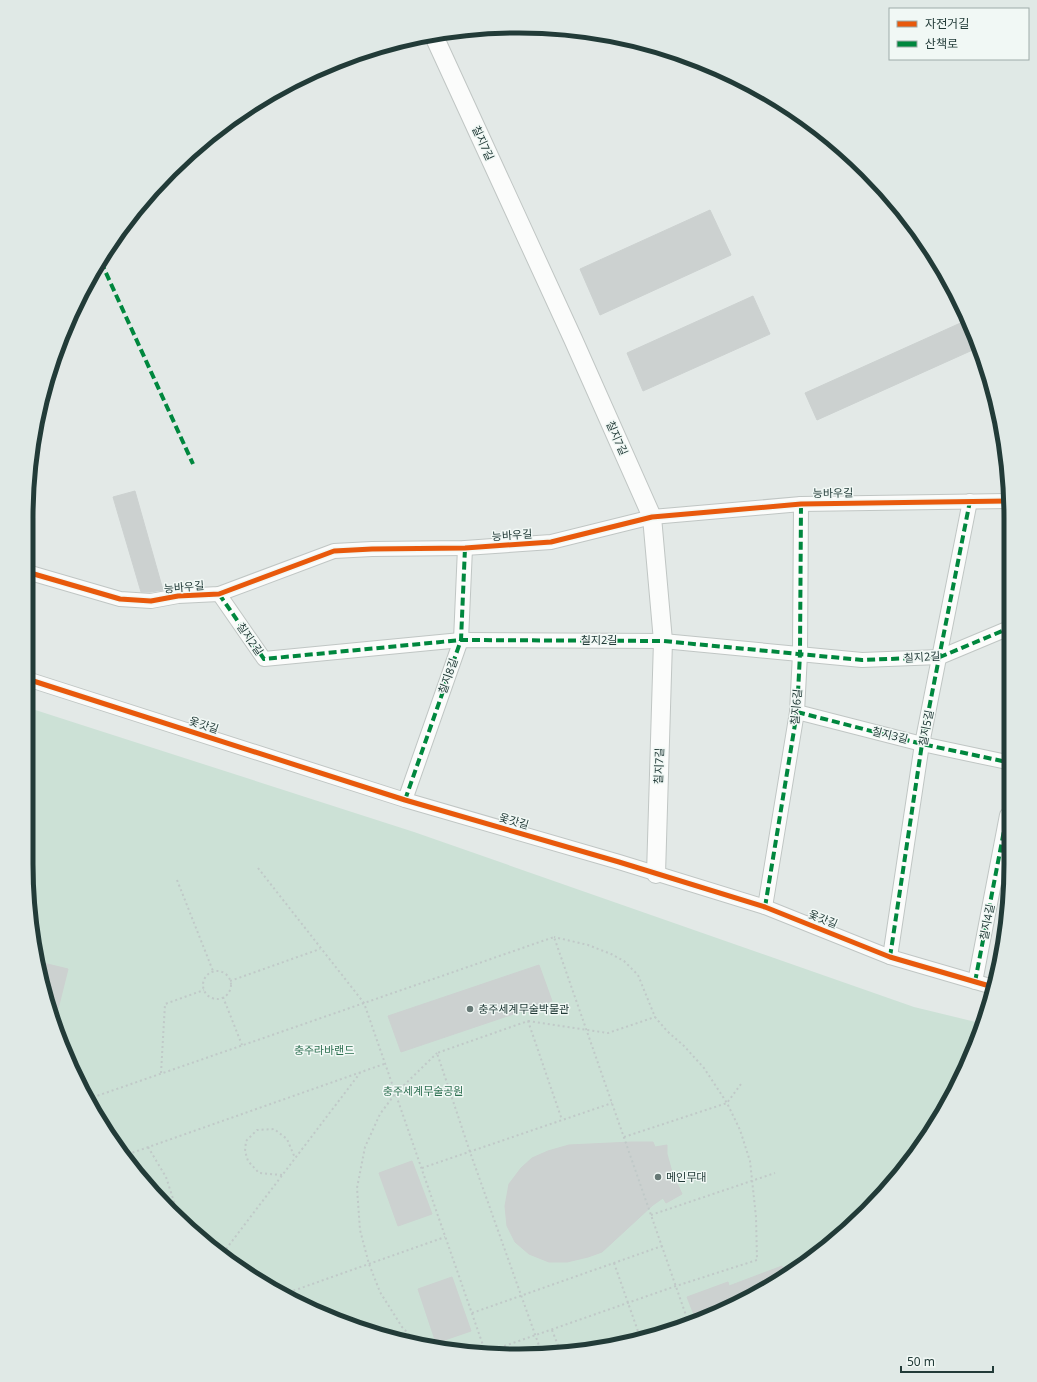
<svg xmlns="http://www.w3.org/2000/svg" width="1037" height="1382" font-family="'Noto Sans','Noto Sans KR',sans-serif">
<style>
.green{fill:#cce1d6}
.building{fill:#ccd1d0;stroke:#ccd1d0}
.lines{fill:none;stroke-linecap:round;stroke-linejoin:round}
.minor-casing{stroke:#c0c6c4;stroke-width:16}
.tertiary-casing{stroke:#c0c6c4;stroke-width:20}
.path{stroke:#c0c9c8;stroke-width:2;stroke-dasharray:2 3;stroke-linecap:butt}
.minor{stroke:#fbfcfb;stroke-width:14}
.tertiary{stroke:#fbfcfb;stroke-width:18}
.quiet{stroke:#00873e;stroke-width:4;stroke-dasharray:8 4;stroke-linecap:butt}
.cycleway-casing{stroke:#f1f8f5;stroke-width:8}
.cycleway{stroke:#e8590c;stroke-width:5}
.poi-dot{fill:#667875;stroke:#f1f8f5;stroke-width:1.5}
.labels{text-anchor:middle;stroke-width:3;stroke-linejoin:round;paint-order:stroke}
.street-label{font-size:11px;fill:#223b38;stroke:#f1f8f5}
.poi-label{font-size:11px;fill:#223b38;stroke:#f1f8f5;text-anchor:start}
.park-label{font-size:11px;fill:#2e7052;stroke:#f1f8f5}
.rim{fill:none;stroke:#223b38;stroke-width:5}
</style>
<rect width="100%" height="100%" fill="#e3e9e7"/>
<polygon class="green" points="26,707 414,832 914,1007 984,1024 928,1137 867,1212 792,1273 677,1330 550,1355 422,1346 300,1305 194,1234 128,1163 92,1110 43,991 26,864"/>
<g class="building">
<polygon points="710,210 731,255 600,315 580,269"/>
<polygon points="753,296 770,334 643,391 627,353"/>
<polygon points="965,321 977,348 817,420 805,393"/>
<polygon points="135,491 163,590 150,592 141,592 113,497"/>
<polygon points="39,962 68,969 55,1021 43,991"/>
<polygon points="539,965 552,1001 401,1052 388,1016"/>
<polygon points="632,1142 653,1142 655,1147 667,1145 667,1154 672,1172 682,1194 666,1203 663,1198 653,1205 602,1252 588,1257 567,1262 549,1262 529,1254 515,1242 507,1226 505,1206 509,1184 521,1168 532,1158 548,1151 569,1145"/>
<polygon points="412,1161 432,1214 398,1226 379,1173"/>
<polygon points="782,1266 786,1276 696,1320 687,1297 728,1282 729,1286"/>
<polygon points="452,1277 471,1331 436,1343 418,1289"/>
</g>
<g class="lines">
<g class="minor-casing">
<g id="minor">
<polyline points="27,572 120,599 151,601 178,596 219,594 334,551 372,549 465,548 551,542 652,517 801,504 1007,501"/>
<polyline points="219,594 264,659 461,640 663,641 862,660 940,657 1007,629"/>
<polyline points="27,679 405,800 619,862 765,907 890,957 993,987"/>
<polyline points="797,712 922,744 1007,762"/>
<polyline points="405,800 461,640 465,548"/>
<polyline points="765,907 797,712 800,654 801,504"/>
<polyline points="890,957 922,744 970,501"/>
<polyline points="975,982 1007,815"/>
</g>
</g>
<g class="tertiary-casing">
<polyline id="tertiary" points="433,34 573,339 652,517 663,641 656,874"/>
</g>
<g class="path">
<polyline points="258,868 364,1003 485,1351"/>
<polyline points="177,880 213,971"/>
<circle cx="217" cy="985" r="14"/>
<polyline points="230,981 320,949"/>
<polyline points="223,997 242,1045"/>
<polyline points="528,1021 608,1033 655,1017"/>
<polyline points="161,1073 165,1004 204,990"/>
<polyline points="88,1099 554,937 689,1324"/>
<polyline points="624,1137 727,1103 741,1084"/>
<polyline points="148,1147 166,1177 176,1208 178,1217"/>
<polyline points="123,1156 384,1064"/>
<polyline points="422,1168 612,1103"/>
<polyline points="282,1175 259,1173 248,1161 245,1151 246,1141 257,1130 274,1129 287,1139 295,1158"/>
<polyline points="651,1215 775,1173"/>
<polyline points="223,1253 360,1073"/>
<polyline points="614,1263 640,1337"/>
<polyline points="284,1294 445,1237"/>
<polyline points="472,1313 662,1246"/>
<polyline points="682,1327 688,1321"/>
<polyline points="552,1330 561,1353"/>
<polyline points="420,1346 402,1327 380,1292 369,1264 360,1230 357,1188 365,1147 380,1114 395,1094 437,1053"/>
<polyline points="490,1351 676,1286 757,1260 756,1217 750,1161 740,1130 727,1103 704,1068 684,1046 667,1031 655,1017 638,975 624,961 611,954 588,945 554,937"/>
<polyline points="542,1354 470,1152 437,1053 528,1021 562,1120"/>
</g>
<use href="#minor" class="minor"/>
<use href="#tertiary" class="tertiary"/>
<g class="quiet">
<polyline points="101,262 193,464"/>
<polyline points="219,594 264,659 461,640 663,641 862,660 940,657 1007,629"/>
<polyline points="797,712 922,744 1007,762"/>
<polyline points="405,800 461,640 465,548"/>
<polyline points="765,907 797,712 800,654 801,504"/>
<polyline points="890,957 922,744 970,501"/>
<polyline points="975,982 1007,815"/>
</g>
<g class="cycleway-casing">
<g id="cycleway">
<polyline points="27,572 120,599 151,601 178,596 219,594 334,551 372,549 465,548 551,542 652,517 801,504 1007,501"/>
<polyline points="27,679 405,800 619,862 765,907 890,957 993,987"/>
</g>
</g>
<use href="#cycleway" class="cycleway"/>
</g>
<g class="poi-dot">
<circle cx="470" cy="1009" r="4"/>
<circle cx="658" cy="1177" r="4"/>
</g>
<g class="labels">
<g class="street-label">
<text transform="translate(483 143) rotate(65)" y="4">칠지7길</text>
<text transform="translate(617 438) rotate(66)" y="4">칠지7길</text>
<text transform="translate(833 493) rotate(-1)" y="4">능바우길</text>
<text transform="translate(512 535) rotate(-4)" y="4">능바우길</text>
<text transform="translate(184 587) rotate(-5)" y="4">능바우길</text>
<text transform="translate(250 639) rotate(55)" y="4">칠지2길</text>
<text x="599" y="644">칠지2길</text>
<text transform="translate(922 657) rotate(-4)" y="4">칠지2길</text>
<text transform="translate(448 676) rotate(-71)" y="4">칠지8길</text>
<text transform="translate(796 707) rotate(-85)" y="4">칠지6길</text>
<text transform="translate(204 725) rotate(18)" y="4">옻갓길</text>
<text transform="translate(926 728) rotate(-79)" y="4">칠지5길</text>
<text transform="translate(890 735) rotate(14)" y="4">칠지3길</text>
<text transform="translate(659 766) rotate(-88)" y="4">칠지7길</text>
<text transform="translate(514 821) rotate(16)" y="4">옻갓길</text>
<text transform="translate(823 919) rotate(22)" y="4">옻갓길</text>
<text transform="translate(987 922) rotate(-79)" y="4">칠지4길</text>
</g>
<g class="poi-label">
<text x="478" y="1013">충주세계무술박물관</text>
<text x="666" y="1181">메인무대</text>
</g>
<g class="park-label">
<text x="324" y="1054">충주라바랜드</text>
<text x="423" y="1095">충주세계무술공원</text>
</g>
</g>
<path d="M0 0H1037V1382H0ZM518 33H519A485 485 0 0 1 1004 518V864A485 485 0 0 1 519 1349H518A485 485 0 0 1 33 864V518A485 485 0 0 1 518 33Z" fill="#e0e9e6" fill-rule="evenodd"/>
<path class="rim" d="M518 33H519A485 485 0 0 1 1004 518V864A485 485 0 0 1 519 1349H518A485 485 0 0 1 33 864V518A485 485 0 0 1 518 33Z"/>
<rect x="889" y="8" width="140" height="52" fill="#f1f8f5" stroke="#9eaca9"/>
<rect x="897" y="21" width="20" height="6" fill="#e8590c" stroke="#9eaca9"/>
<text x="925" y="28" font-size="12" fill="#223b38">자전거길</text>
<rect x="897" y="41" width="20" height="6" fill="#00873e" stroke="#9eaca9"/>
<text x="925" y="48" font-size="12" fill="#223b38">산책로</text>
<path d="M901 1366v6h92v-6" fill="none" stroke="#223b38" stroke-width="2"/>
<text x="907" y="1366" font-size="12" fill="#223b38" stroke="#f1f8f5" stroke-width="3" paint-order="stroke">50 m</text>
</svg>
